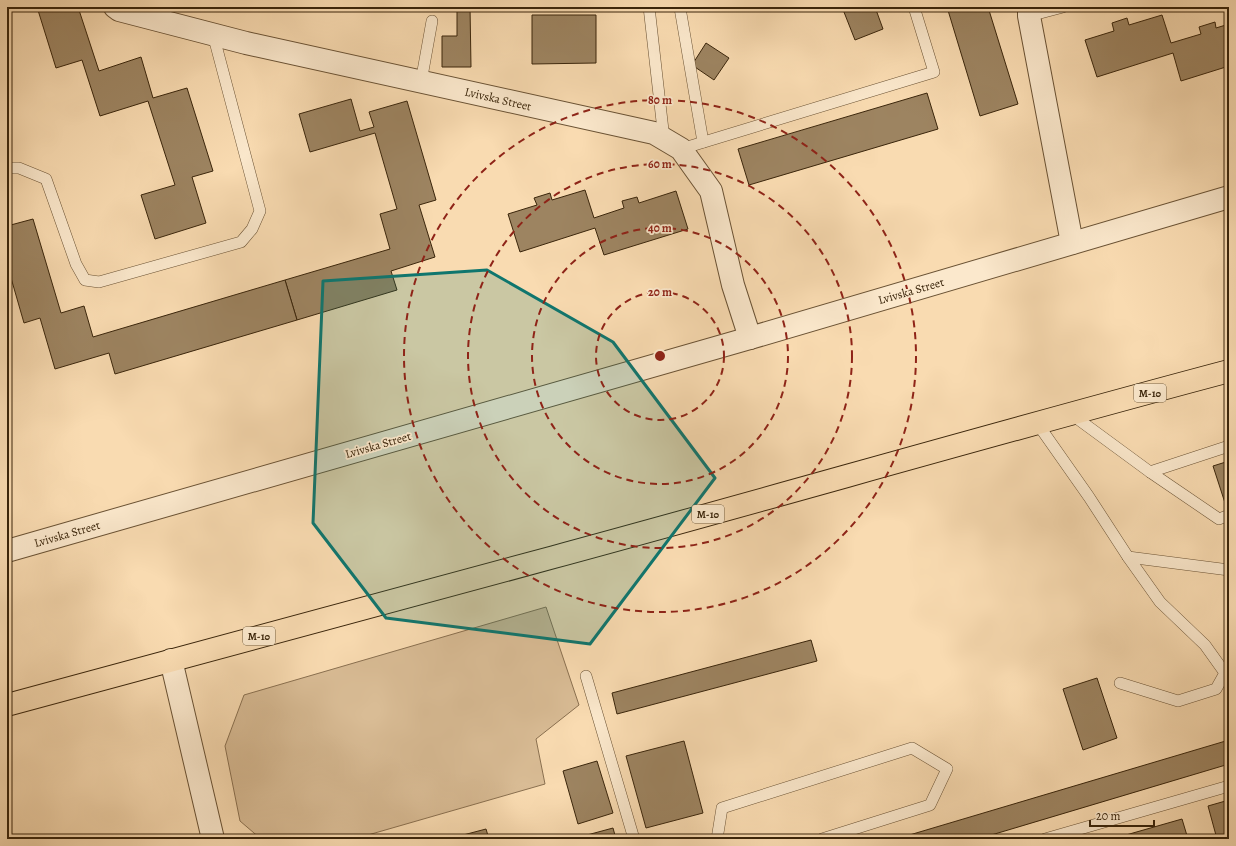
<svg xmlns="http://www.w3.org/2000/svg" width="1236" height="846" font-family="Alegreya,serif">
<style>
.green{fill:#d9bc95;stroke:#8a7050}
.building{fill:#9d8461;stroke:#3a250b}
.lines{fill:none;stroke-linecap:round;stroke-linejoin:round}
.lane-casing{stroke:#6a5234;stroke-width:12}
.street-casing{stroke:#6a5234;stroke-width:24}
.highway-casing{stroke:#3a250b;stroke-width:24}
.lane{stroke:#fbe8cc;stroke-width:11}
.street{stroke:#fbe8cc;stroke-width:22}
.highway{stroke:#f9dbb1;stroke-width:22}
.marked{fill:#0f766e;fill-opacity:0.2;stroke:#0f766e;stroke-width:3;stroke-linejoin:round}
.ring{fill:none;stroke:#8f2418;stroke-width:2;stroke-dasharray:7 5}
.labels{text-anchor:middle;stroke-width:3.5;stroke-linejoin:round;paint-order:stroke}
.shield{fill:#fbe8cc;stroke:#746045;stroke-width:1}
.shield-label{font-size:11px;font-weight:bold;fill:#3a250b}
.street-label{font-size:12px;fill:#3a250b;stroke:#fbe8cc}
.centre{fill:#8f2418;stroke:#fbe8cc;stroke-width:2}
.ring-label{font-size:12px;text-anchor:middle;font-weight:bold;fill:#8f2418;stroke:#fbe8cc;stroke-width:3.5;stroke-linejoin:round;paint-order:stroke}
</style>
<rect width="100%" height="100%" fill="#f9dbb1"/>
<filter id="stains"><feTurbulence type="fractalNoise" baseFrequency=".005" numOctaves="4"/><feColorMatrix values="0 0 0 0 .2 0 0 0 0 .09 0 0 0 0 .02 0 0 0 .5 -.17"/></filter>
<radialGradient id="worn" r=".72"><stop offset=".6" stop-color="#630" stop-opacity="0"/><stop offset="1" stop-color="#630" stop-opacity=".3"/></radialGradient>
<polygon class="green" points="546,607 579,705 536,739 545,784 354,839 261,839 240,821 225,746 244,695"/>
<g class="building">
<polygon points="37,7 78,7 99,71 141,57 153,98 187,88 213,171 192,177 206,223 155,239 141,195 175,185 148,101 100,116 82,60 56,68"/>
<polygon points="457,7 470,7 471,67 442,67 442,36 457,36"/>
<polygon points="842,7 875,7 883,29 855,40"/>
<polygon points="947,7 988,7 1018,104 980,116"/>
<polygon points="532,15 596,15 596,63 532,64"/>
<polygon points="1162,15 1171,43 1201,34 1199,27 1215,22 1216,28 1229,24 1229,66 1181,81 1173,53 1097,77 1085,40 1114,31 1112,23 1127,18 1129,25"/>
<polygon points="706,43 729,58 714,80 692,65"/>
<polygon points="927,93 938,129 749,185 738,149"/>
<polygon points="351,99 360,131 374,127 369,112 407,101 436,200 419,205 435,257 391,271 397,290 297,320 285,280 390,249 380,214 397,209 375,133 310,152 299,114"/>
<polygon points="585,190 594,218 624,208 622,201 637,197 639,203 676,191 688,229 604,255 595,228 520,252 508,214 537,205 534,198 550,193 552,200"/>
<polygon points="33,219 61,313 84,306 93,337 285,280 297,320 115,374 109,353 55,369 40,318 24,323 7,264 7,226"/>
<polygon points="1229,461 1229,505 1226,506 1213,466"/>
<polygon points="811,640 817,661 617,714 612,693"/>
<polygon points="1097,678 1117,738 1083,750 1063,689"/>
<polygon points="1229,740 1229,764 978,839 896,839"/>
<polygon points="684,741 703,813 646,828 626,756"/>
<polygon points="597,761 613,813 578,824 563,771"/>
<polygon points="1229,800 1229,839 1217,839 1208,806"/>
<polygon points="1182,819 1188,839 1112,839"/>
<polygon points="613,828 616,839 577,839 576,838"/>
<polygon points="486,829 489,839 448,839"/>
</g>
<g class="lines">
<g class="lane-casing">
<g id="lane">
<polyline points="649,7 664,139"/>
<polyline points="680,8 703,142"/>
<polyline points="1029,16 1063,7"/>
<polyline points="421,82 432,21"/>
<polyline points="681,149 934,72 914,7"/>
<polyline points="7,168 19,168 46,179 76,264 85,280 99,282 241,242 252,229 260,211 213,34"/>
<polyline points="1071,414 1150,472 1229,446"/>
<polyline points="1037,423 1089,497 1128,557 1160,602 1205,645 1225,673 1216,689 1178,701 1120,683"/>
<polyline points="1150,472 1219,519 1229,515"/>
<polyline points="1128,557 1229,570"/>
<polyline points="586,676 634,839"/>
<polyline points="717,839 722,808 912,748 947,769 930,805 822,839"/>
<polyline points="1045,839 1229,786"/>
</g>
</g>
<g class="street-casing">
<g id="street">
<polyline points="115,7 119,10 246,43 654,133 681,149 711,191 733,285 750,338"/>
<polyline points="1029,7 1029,16 1072,243"/>
<polyline points="7,551 750,338 1229,197"/>
<polyline points="171,660 213,839"/>
</g>
</g>
<g class="highway-casing">
<path id="highway" d="M7 705C189 654 372 607 554 557 779 496 1003 431 1229 371"/>
</g>
<use href="#lane" class="lane"/>
<use href="#street" class="street"/>
<use href="#highway" class="highway"/>
</g>
<path class="marked" d="M487 270 613 342 715 478 590 644 386 618 313 523 323 281Z"/>
<g class="ring">
<circle cx="660" cy="356" r="64"/>
<circle cx="660" cy="356" r="128"/>
<circle cx="660" cy="356" r="192"/>
<circle cx="660" cy="356" r="256"/>
</g>
<g class="labels">
<g class="shield">
<rect x="1134" y="384" width="32" height="18" rx="3"/>
<rect x="692" y="505" width="32" height="18" rx="3"/>
<rect x="243" y="627" width="32" height="18" rx="3"/>
</g>
<g class="shield-label">
<text x="1150" y="397">М-10</text>
<text x="708" y="518">М-10</text>
<text x="259" y="640">М-10</text>
</g>
<g class="street-label">
<text transform="translate(498 99) rotate(13)" y="4">Lvivska Street</text>
<text transform="translate(911 291) rotate(-16)" y="4">Lvivska Street</text>
<text transform="translate(378 445) rotate(-16)" y="4">Lvivska Street</text>
<text transform="translate(67 534) rotate(-16)" y="4">Lvivska Street</text>
</g>
</g>
<circle cx="660" cy="356" r="6" class="centre"/>
<g class="ring-label">
<text x="660" y="104">80 m</text>
<text x="660" y="168">60 m</text>
<text x="660" y="232">40 m</text>
<text x="660" y="296">20 m</text>
</g>
<rect width="1236" height="846" fill="none" stroke="#f9dbb1" stroke-width="24"/>
<rect x="8" y="8" width="1220" height="830" fill="none" stroke="#3a250b" stroke-width="2"/>
<rect x="12" y="12" width="1212" height="822" fill="none" stroke="#3a250b"/>
<path d="M1090 820v6h64v-6" fill="none" stroke="#3a250b" stroke-width="2"/>
<text x="1096" y="820" font-size="12" fill="#3a250b" stroke="#fbe8cc" stroke-width="3" paint-order="stroke">20 m</text>
<rect width="100%" height="100%" filter="url(#stains)"/>
<rect width="100%" height="100%" fill="url(#worn)"/>
</svg>
